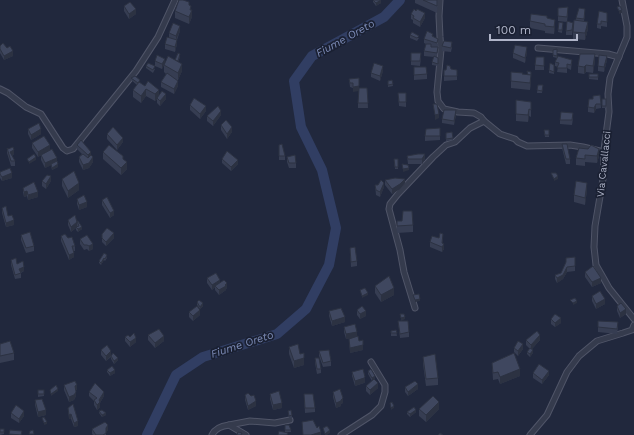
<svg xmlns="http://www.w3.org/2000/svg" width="634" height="435" font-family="'Work Sans',sans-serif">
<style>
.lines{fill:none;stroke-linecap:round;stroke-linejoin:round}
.river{stroke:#313e63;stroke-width:10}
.minor-casing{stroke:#505568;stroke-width:7}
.minor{stroke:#353b4d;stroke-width:5}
.wall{fill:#363d52}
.shaded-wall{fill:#2c3242}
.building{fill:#3f475f;stroke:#2c3242}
.labels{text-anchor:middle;stroke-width:3.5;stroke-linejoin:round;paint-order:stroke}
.street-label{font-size:10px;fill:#b0b5c9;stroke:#1a2032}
.water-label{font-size:11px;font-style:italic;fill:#7d8cb7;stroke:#1a2032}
</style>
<rect width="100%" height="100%" fill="#21283d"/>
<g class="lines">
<polyline class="river" points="147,435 176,375 203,357 277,334 306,309 329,265 336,228 322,170 301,127 294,81 312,56 384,17 400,0"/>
<g class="minor-casing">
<g id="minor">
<polyline points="440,0 439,16 440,37 441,50 437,92 438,101 444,109 458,112 474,113 481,117 484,121 500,134 515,139 518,142 527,146 570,145 583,147 604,152"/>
<polyline points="622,0 627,26 627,37 610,78 608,94 609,112 604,150 603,179 595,226 594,247 596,265 604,279 609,288 634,319"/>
<polyline points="538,48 608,54 619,57"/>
<polyline points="0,89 8,93 26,107 41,114 63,148 67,151 73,149 136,71 158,37 175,0"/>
<polyline points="415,308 404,272 400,250 389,209 390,204 398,194 433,157 446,145 455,142 470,128 484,121"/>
<polyline points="229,425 250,421 275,423 290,420"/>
<path d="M212 435C215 428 221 426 229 425L246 435"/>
<polyline points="341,435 372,415 381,406 385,392 385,385 371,362"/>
<polyline points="530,435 547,415 567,372 579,356 597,341 623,333 632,330 634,325"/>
</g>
</g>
<use href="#minor" class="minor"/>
</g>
<g class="wall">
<polygon points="373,0 380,0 381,3 376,6 373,2"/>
<polygon points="415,0 438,0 437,13 415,3"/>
<polygon points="189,5 191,10 192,17 189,24 175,18 175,11"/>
<polygon points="124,6 136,14 129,19 124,11"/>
<polygon points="558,8 568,12 567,22 558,21"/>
<polygon points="585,13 584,21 588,29 585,40 573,39 573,32 576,18"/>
<polygon points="607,13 607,27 601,26 601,29 597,28 597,24"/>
<polygon points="411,14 425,18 420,27 413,23 413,20 411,19"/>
<polygon points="547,18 555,27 554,34 545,33 545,31 530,28 530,21"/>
<polygon points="559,22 563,23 562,33 558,32"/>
<polygon points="573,27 572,35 566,35 566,31"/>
<polygon points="180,31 177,40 177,44 175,52 165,49 165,44 169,37 169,33"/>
<polygon points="410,35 419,38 417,41 410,38"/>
<polygon points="433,36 438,44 437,57 438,58 438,66 432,65 432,62 434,57 424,56 424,51 426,44 424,43 424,39"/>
<polygon points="0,46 7,48 13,56 4,60 0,53"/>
<polygon points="442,46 452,47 451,52 442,51"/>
<polygon points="557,49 557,58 553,57 553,50"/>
<polygon points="527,52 525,63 513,58 513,53"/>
<polygon points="411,53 421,58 420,66 411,65"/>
<polygon points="180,57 178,62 182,71 178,80 178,86 174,94 161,87 161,82 166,74 164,72 164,65 175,60"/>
<polygon points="544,57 544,70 535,70 535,65"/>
<polygon points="572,60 571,70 567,68 567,73 557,72 558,67 555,66 555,62"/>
<polygon points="607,60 604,72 598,71 598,66"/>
<polygon points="155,61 165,63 162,69 155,66"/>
<polygon points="595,61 593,73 586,72 584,74 578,73 578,66"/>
<polygon points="554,65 554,74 549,73 549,70"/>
<polygon points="146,66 155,69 153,73 146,68"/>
<polygon points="414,67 427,74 427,79 414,80"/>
<polygon points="451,69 457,70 457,80 444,81 444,70 446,70"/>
<polygon points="383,71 380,81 371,77 371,73"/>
<polygon points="511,72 527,75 531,82 530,90 511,88"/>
<polygon points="589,74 598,74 598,80 589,79"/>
<polygon points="131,78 140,83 159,95 166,99 160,106 157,103 157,99 155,101 146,96 141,103 133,97 133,90 137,85 131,80"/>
<polygon points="359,78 353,92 353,88 350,87 349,79"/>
<polygon points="392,80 393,86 388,87 388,81"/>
<polygon points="538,85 543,85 542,93 537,93"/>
<polygon points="367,88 368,108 358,108 358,103"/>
<polygon points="398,93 406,93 406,107 399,106"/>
<polygon points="600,95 601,108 596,109 594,113 588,112 588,107 593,99"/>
<polygon points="602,99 606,106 606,108 602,108"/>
<polygon points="516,100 531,102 531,117 529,116 528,122 516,121"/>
<polygon points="190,105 206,111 200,119 190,110"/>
<polygon points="221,115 213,126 207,121 207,116"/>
<polygon points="456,115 454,125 442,123 442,119"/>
<polygon points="573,118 572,125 560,124 560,120"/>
<polygon points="221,125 232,132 227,139 221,130"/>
<polygon points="440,128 440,140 425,141 425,136"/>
<polygon points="28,129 41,134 31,140 28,134"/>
<polygon points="544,130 549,130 549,137 545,137"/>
<polygon points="452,132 453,140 446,141 446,133"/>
<polygon points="107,134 123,142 117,150 107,139"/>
<polygon points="32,143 50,150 38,157 32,148"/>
<polygon points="562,144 570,159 570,164 566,164 562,148"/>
<polygon points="77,145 91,156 93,162 89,168 83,170 79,162 79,157 82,154 77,149"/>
<polygon points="279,145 285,156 285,160 279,160"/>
<polygon points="7,148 14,154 12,156 15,161 15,166 11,166 7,153"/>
<polygon points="579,148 599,156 597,163 585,162 585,166 576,165 576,158"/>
<polygon points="103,152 123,159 127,169 121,175 103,159"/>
<polygon points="41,155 57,161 58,167 52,170 51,165 45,168 41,160"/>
<polygon points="407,156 425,159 422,164 408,164"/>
<polygon points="287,157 296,163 296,168 289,168 287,162"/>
<polygon points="222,159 238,164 231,171 222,163"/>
<polygon points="394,159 398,159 398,169 395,169"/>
<polygon points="0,172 12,178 2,181 0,178"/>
<polygon points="62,179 79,190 68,198 62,186"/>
<polygon points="385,180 405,183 400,189 392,194 385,185"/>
<polygon points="42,181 51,181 46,189 42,186"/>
<polygon points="375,185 384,187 380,197 376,195"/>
<polygon points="23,188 38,197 28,200 27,196 24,197 23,192"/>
<polygon points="587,190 585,205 574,202 574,195"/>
<polygon points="77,199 87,207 79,210 77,204"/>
<polygon points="102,200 114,215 110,218 102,205"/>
<polygon points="2,208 8,216 14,225 6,227 2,213"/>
<polygon points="68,220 77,221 82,229 78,232 76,230 76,228 71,232 68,225"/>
<polygon points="397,221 413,225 413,232 397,233"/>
<polygon points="102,234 114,238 106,246 102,242"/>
<polygon points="21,235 34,246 34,251 26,253 21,240"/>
<polygon points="61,236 75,246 75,251 73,251 74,257 69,260 61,241"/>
<polygon points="439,238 443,239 442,244 444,249 442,252 430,247 430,242"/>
<polygon points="80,239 93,249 89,251 87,249 84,250 80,244"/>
<polygon points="350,248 357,261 357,266 351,267"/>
<polygon points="104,253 107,258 105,261 104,260 101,265 99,263 99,261"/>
<polygon points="575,257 575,271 567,272 563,279 557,283 555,279 555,275 561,273"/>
<polygon points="11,260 17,264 24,271 21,273 21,278 15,279 11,265"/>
<polygon points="585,272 601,283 592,287 585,277"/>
<polygon points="207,278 220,283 227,288 226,289 226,290 219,295 215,290 215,287 212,290 207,283"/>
<polygon points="375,286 394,295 381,302 375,293"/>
<polygon points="592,296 605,304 596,309 592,301"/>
<polygon points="197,302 203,306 200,309 197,305"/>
<polygon points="617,306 626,314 620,318 617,311"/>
<polygon points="357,310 366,316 360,319 357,315"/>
<polygon points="329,311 345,322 332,326 329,316"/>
<polygon points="189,312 200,315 193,321 189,317"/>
<polygon points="551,319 561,323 555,327 551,324"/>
<polygon points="398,321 409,332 409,337 400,338"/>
<polygon points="598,321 618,327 617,334 598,332"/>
<polygon points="344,327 357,337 363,350 350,353 349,339 355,337 346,339 344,332"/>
<polygon points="396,330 397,336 391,336 391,331"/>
<polygon points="148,335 164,341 155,348 148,340"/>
<polygon points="125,337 136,342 130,347 125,341"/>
<polygon points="526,340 540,340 532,349 533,353 530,357 527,354 527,352 530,349 526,345"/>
<polygon points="0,344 14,353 14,360 0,363"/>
<polygon points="289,347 300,354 304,365 294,368 289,354"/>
<polygon points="514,348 523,349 518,356 514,352"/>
<polygon points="101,350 111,355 118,360 114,364 111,359 111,357 106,361 101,355"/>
<polygon points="319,351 331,361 331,366 323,367 319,356"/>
<polygon points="423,357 438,378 438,385 426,386 423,364"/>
<polygon points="315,358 321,369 321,373 317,374 315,363"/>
<polygon points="492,363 520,376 500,384 498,379 493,380"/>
<polygon points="107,370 115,373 110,376 107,372"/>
<polygon points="368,371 375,378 372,381 368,374"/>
<polygon points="352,372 365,382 364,383 355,386 352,376"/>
<polygon points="533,373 549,375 542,384 533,378"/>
<polygon points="64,385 77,390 76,390 76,396 74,400 69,402 64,390"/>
<polygon points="366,386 378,388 370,395 366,391"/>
<polygon points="405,387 418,389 408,396 405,392"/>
<polygon points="38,390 44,390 44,396 38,397"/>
<polygon points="89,392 104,396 100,403 100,407 97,410 94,405 94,401 89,396"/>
<polygon points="333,392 343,403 341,404 341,406 336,408 333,397"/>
<polygon points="270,394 282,408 273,410 270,399"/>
<polygon points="304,394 315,408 315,412 305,413"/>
<polygon points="245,395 256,406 248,410 245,400"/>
<polygon points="35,400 46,415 38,417 35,405"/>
<polygon points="68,408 78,426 74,427 71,419 69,419"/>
<polygon points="419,409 439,409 426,422 419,416"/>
<polygon points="99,411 106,415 102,417 99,413"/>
<polygon points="288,411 292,415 292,418 289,418"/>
<polygon points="407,412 416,412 410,417 407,414"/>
<polygon points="11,413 24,416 19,423 11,418"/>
<polygon points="285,425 291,430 291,432 285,432"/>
<polygon points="0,429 4,429 4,434 0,435"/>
<polygon points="92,429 108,430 106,432 106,435 93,435 92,434"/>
</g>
<g class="shaded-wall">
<polygon points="381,0 381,3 376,6 376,3"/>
<polygon points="191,6 191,12 192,10 192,17 189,24 189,17"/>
<polygon points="136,9 136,14 129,19 129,14"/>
<polygon points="622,10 622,13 619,14 619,11"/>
<polygon points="425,13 425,18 420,27 420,22"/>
<polygon points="555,20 555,27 554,34 554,27"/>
<polygon points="588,22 588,29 585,40 585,33"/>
<polygon points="180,26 180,31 176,40 176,36"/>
<polygon points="177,40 177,44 175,52 175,47"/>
<polygon points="527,47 527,52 525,63 525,58"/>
<polygon points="13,51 13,56 4,60 4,56"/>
<polygon points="595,54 595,61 593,73 593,66"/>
<polygon points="607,56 607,60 604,72 604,67"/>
<polygon points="165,59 165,63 162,69 162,64"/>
<polygon points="182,64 182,71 178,80 178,73"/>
<polygon points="586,65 586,72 584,74 584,67"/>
<polygon points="383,66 383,71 380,81 380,76"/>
<polygon points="531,75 531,82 530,90 530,83"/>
<polygon points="178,81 178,86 174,94 174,89"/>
<polygon points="359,86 359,91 353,92 353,87"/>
<polygon points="146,89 146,96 141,103 141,96"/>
<polygon points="159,90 159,97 155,101 155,94"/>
<polygon points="166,94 166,99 160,106 160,101"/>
<polygon points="596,104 596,109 594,113 594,108"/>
<polygon points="206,106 206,111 200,119 200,114"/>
<polygon points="529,109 529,116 528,122 528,115"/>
<polygon points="456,110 456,115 454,125 454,121"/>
<polygon points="221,111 221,115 213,126 213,121"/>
<polygon points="439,114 439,118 435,120 435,115"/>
<polygon points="232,127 232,132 227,139 227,134"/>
<polygon points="41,129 41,134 31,140 31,135"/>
<polygon points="123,138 123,142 117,150 117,145"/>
<polygon points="50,145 50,150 38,157 38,152"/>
<polygon points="599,149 599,156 597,163 597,156"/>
<polygon points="14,150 14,154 10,157 10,152"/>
<polygon points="91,152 91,156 88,160 88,155"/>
<polygon points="425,154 425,159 422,164 422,159"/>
<polygon points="36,157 36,160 29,164 29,162"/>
<polygon points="93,157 93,162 89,168 83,170 83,165"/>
<polygon points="57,158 57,163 45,168 45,163"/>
<polygon points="238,160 238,164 231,171 231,167"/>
<polygon points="127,162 127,169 121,175 121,168"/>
<polygon points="58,164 58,167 52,170 52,168"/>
<polygon points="409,168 409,170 403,172 403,169"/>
<polygon points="12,173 12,178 2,181 2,177"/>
<polygon points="51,176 51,181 46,189 46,184"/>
<polygon points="558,176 558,179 554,181 554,179"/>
<polygon points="405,179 405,183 400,189 392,194 392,189"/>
<polygon points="79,183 79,190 68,198 68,191"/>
<polygon points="384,183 384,187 380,197 380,192"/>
<polygon points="587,183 587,190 585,205 585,198"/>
<polygon points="27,191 27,196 24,197 24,192"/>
<polygon points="38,192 38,197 28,200 28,195"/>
<polygon points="87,202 87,207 79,210 79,205"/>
<polygon points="114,211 114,215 110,218 110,213"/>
<polygon points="14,220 14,225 6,227 6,223"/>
<polygon points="77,222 77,227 71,232 71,227"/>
<polygon points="82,227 82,229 78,232 78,229"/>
<polygon points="114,233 114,238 106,246 106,242"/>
<polygon points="93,244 93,249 89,251 89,246"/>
<polygon points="444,244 444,249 442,252 442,247"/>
<polygon points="74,253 74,257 69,260 69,255"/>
<polygon points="104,258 104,260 101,265 101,263"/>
<polygon points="24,267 24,271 19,273 19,269"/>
<polygon points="567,267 567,272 563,279 557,283 557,278"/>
<polygon points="601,278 601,283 592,287 592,282"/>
<polygon points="220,280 220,284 215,286 215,287 212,290 212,285"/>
<polygon points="227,283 227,288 226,289 226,290 219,295 219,290"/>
<polygon points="394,288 394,295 381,302 381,295"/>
<polygon points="368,293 368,295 362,298 362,296"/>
<polygon points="420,299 420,301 415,302 415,300"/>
<polygon points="605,299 605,304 596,309 596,304"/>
<polygon points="577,301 577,303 573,305 573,303"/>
<polygon points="203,303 203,306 200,309 200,307"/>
<polygon points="626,309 626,314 620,318 620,313"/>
<polygon points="200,310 200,315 193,321 193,316"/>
<polygon points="366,311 366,316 360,319 360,314"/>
<polygon points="345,317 345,322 332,326 332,321"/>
<polygon points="405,317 405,319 401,321 401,318"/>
<polygon points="561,318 561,323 555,327 555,323"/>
<polygon points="357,332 357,337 346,339 346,334"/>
<polygon points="540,335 540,340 531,350 531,345"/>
<polygon points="164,336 164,341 155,348 155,343"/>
<polygon points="136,338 136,342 130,347 130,342"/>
<polygon points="523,344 523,349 518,356 518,351"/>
<polygon points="363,345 363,350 350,353 350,348"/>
<polygon points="533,350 533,353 530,357 530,354"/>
<polygon points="111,351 111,356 106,361 106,356"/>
<polygon points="118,358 118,360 114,364 114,361"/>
<polygon points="304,358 304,365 294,368 294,361"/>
<polygon points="520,369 520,376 500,384 500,377"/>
<polygon points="115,370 115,373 110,376 110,373"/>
<polygon points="549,371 549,375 542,384 542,380"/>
<polygon points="375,376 375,378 372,381 372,378"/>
<polygon points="365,377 365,382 364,383 355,386 355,381"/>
<polygon points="378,383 378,388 370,395 370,390"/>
<polygon points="418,384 418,389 408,396 408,392"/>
<polygon points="77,385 77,390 75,390 75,386"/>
<polygon points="58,389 58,391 51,396 51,394"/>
<polygon points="76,392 76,396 74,400 69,402 69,397"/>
<polygon points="104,392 104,396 100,403 100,407 97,410 97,405"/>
<polygon points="343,398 343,403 341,404 341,406 336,408 336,403"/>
<polygon points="256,401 256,406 248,410 248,406"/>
<polygon points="439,402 439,409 426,422 426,415"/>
<polygon points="282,403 282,408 273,410 273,405"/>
<polygon points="394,406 394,408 391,410 391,408"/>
<polygon points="46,410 46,415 38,417 38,412"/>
<polygon points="416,410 416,412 410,417 410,414"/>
<polygon points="24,411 24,416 19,423 19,419"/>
<polygon points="106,413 106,415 102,417 102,415"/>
<polygon points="71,414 71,419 69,419 69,415"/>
<polygon points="78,421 78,426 74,427 74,423"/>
<polygon points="47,422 47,424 44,425 44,423"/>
<polygon points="108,425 108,430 106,433 106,428"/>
<polygon points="330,430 330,433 327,435 325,435 325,434"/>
<polygon points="321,432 321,435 311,435"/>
</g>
<g class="building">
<polygon points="179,0 183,0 189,2 189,5 191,6 190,10 192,10 189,17 175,11"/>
<polygon points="373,0 381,0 376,3"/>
<polygon points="423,0 437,0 437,6"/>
<polygon points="130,2 136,9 129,14 124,6"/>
<polygon points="620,6 622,10 619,11 617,7"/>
<polygon points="568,7 567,17 558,16 558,8"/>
<polygon points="579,8 585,9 584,19 576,18"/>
<polygon points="414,9 416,11 417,9 425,13 420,22 413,18 414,16 411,14"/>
<polygon points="599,11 607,13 607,22 601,21 601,24 597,24"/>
<polygon points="531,14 547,16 547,18 555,20 554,27 545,26 545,24 530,21"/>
<polygon points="574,20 588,22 585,33 573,32"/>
<polygon points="567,21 573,23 572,30 566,31"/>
<polygon points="559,22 563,23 562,30 558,30"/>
<polygon points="173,23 180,26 176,36 169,33"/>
<polygon points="427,31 433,34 432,36 438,39 437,43 424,39"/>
<polygon points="412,32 419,36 417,38 410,35"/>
<polygon points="167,37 177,40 175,47 165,44"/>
<polygon points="444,41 452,42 451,48 442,46"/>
<polygon points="3,43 7,48 10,46 13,51 4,56 0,49 0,46"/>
<polygon points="426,44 431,44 431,47 438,47 437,53 424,51"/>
<polygon points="515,45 527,47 525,58 513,53"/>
<polygon points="557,49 557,56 553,55 553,50"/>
<polygon points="178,53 180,54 178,61 175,60"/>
<polygon points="411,53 421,53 420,61 411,61"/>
<polygon points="580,54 595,54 593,66 586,65 584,67 578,66"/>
<polygon points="157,55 165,59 162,64 155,61"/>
<polygon points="599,55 607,56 604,67 598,66"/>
<polygon points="168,56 182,64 178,73 164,65"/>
<polygon points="434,56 438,58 438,64 432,62"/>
<polygon points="558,56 572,60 571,65 567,64 567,68 557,68 559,63 555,62"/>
<polygon points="536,57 544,57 544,66 535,65"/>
<polygon points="148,63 155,66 153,70 146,66"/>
<polygon points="374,63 383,66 380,76 371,73"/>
<polygon points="550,63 554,65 554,72 549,70"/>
<polygon points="447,65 450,66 451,69 457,70 457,76 444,76 444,70 446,70"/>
<polygon points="414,67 426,67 427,74 414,75"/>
<polygon points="527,71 531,72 531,75 528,75"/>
<polygon points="511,72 523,73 522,74 531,75 530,83 511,81"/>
<polygon points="167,73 178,81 174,89 161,82"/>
<rect x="589" y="74" width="9" height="3"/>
<polygon points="135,76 140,80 138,83 131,78"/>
<polygon points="359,78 359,86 353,87 353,83 350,83 349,79"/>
<polygon points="392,80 393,84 388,85 388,81"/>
<polygon points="148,81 159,90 155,94 146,89 141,96 133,90 139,82 145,86"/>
<polygon points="538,85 543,85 542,91 537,90"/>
<polygon points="359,88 367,88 368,103 358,103"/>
<polygon points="162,91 166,94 160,101 157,98"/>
<polygon points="398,93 406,93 406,102 399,102"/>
<polygon points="600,95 601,104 596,104 594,108 588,107 589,99 593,99 593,96"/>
<polygon points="194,98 206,106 200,114 190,105"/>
<rect x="602" y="99" width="4" height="7"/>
<polygon points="516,100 531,102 531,110 529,109 528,115 516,114"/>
<polygon points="433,104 437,104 439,114 435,115"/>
<polygon points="218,106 221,111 213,121 207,116"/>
<polygon points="444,110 456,110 454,121 442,119"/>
<polygon points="561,112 573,113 572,120 560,120"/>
<polygon points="226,120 232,127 227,134 221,125"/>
<polygon points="39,123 41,129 31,135 28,129"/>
<polygon points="113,127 123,138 117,145 107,134"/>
<polygon points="440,128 440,136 425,136 426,129"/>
<polygon points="544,130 549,130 549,135 545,135"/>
<polygon points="452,132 453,138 446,139 446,133"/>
<polygon points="44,136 50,145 38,152 32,143"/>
<polygon points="81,140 91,152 88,155 77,145"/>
<polygon points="282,144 285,156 279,156 279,145"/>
<polygon points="562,144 567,144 570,159 566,159"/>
<polygon points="109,145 123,156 123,159 127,162 121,168 103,152"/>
<polygon points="591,145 599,149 597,156 585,155 585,159 576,158 579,148 588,149"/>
<polygon points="13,147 14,150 10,152 15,161 11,161 7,148 8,149"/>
<polygon points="52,149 57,158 45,163 41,155"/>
<polygon points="227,151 238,160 231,167 222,159"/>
<polygon points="34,154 36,157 29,162 27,159"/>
<polygon points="83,154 88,158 91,155 93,157 89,163 83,165 79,157"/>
<polygon points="418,154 425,154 422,159 408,159 407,156"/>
<polygon points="295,155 296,163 289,163 287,157"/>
<polygon points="394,159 398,159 398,167 395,167"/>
<polygon points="57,161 58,164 52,168 51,164"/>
<polygon points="402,164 408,165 409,168 403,169"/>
<polygon points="10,168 12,173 2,177 0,174 0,172"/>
<polygon points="74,171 79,183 68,191 62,179"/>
<polygon points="551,173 556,173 558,176 554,179"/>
<polygon points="47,175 51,176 46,184 42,181"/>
<polygon points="395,178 405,179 400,184 392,189 385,180"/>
<polygon points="381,180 384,183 380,192 376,190 375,185 378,185"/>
<polygon points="576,181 587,183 585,198 574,195"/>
<polygon points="34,182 38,192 28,195 27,191 24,192 23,188"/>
<polygon points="84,195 87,202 79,205 77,199"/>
<polygon points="107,197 114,211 110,213 102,200"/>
<polygon points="6,206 8,216 12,215 14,220 6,223 2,208"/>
<polygon points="403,211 412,211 413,225 397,226 397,221 402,221"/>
<polygon points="75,215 77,222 71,227 68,220"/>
<polygon points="77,221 78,221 82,227 78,229 76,227 79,226"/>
<polygon points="107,228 114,233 106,242 102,238 102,234"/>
<polygon points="30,232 34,246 26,248 21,235"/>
<polygon points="440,233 443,234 442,243 444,244 442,247 430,242 432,236 439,238"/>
<polygon points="65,234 68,238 72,237 75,246 72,246 74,253 69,255 61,236"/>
<polygon points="87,235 93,244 89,246 87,245 84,245 80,239"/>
<polygon points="355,247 357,261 351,262 350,248"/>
<polygon points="104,253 107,255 105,259 104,258 101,263 99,261"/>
<polygon points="575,257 575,266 567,267 563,275 557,278 555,275 561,273 566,262 566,258"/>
<polygon points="16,258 17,264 23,261 24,267 19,269 21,273 15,275 11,260"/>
<polygon points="593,266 601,278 592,282 585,272"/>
<polygon points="216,273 220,280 212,285 207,278"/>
<polygon points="389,276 394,288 381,295 375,286"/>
<polygon points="224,280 227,283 225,285 226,286 219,290 215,286"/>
<polygon points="365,288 368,293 362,296 360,290"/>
<polygon points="600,291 605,299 596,304 592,296"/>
<polygon points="419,294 420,299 415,300 413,295"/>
<polygon points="575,298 577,301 573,303 570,300"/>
<polygon points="199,300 203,303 200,307 197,302"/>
<polygon points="621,303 626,309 620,313 617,306"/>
<polygon points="197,306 200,310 193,316 189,312"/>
<polygon points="362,306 366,311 360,314 357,310"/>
<polygon points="341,308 345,317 332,321 329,311"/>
<polygon points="400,314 404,314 405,317 401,318"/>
<polygon points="555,314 561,318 555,323 551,319"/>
<polygon points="398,321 408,321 409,332 400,334"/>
<polygon points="598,321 618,322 617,329 598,327"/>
<polygon points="355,324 357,332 346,334 344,327"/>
<polygon points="159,329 164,336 155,343 148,335"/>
<polygon points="396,330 397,333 391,333 391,331"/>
<polygon points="537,331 540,335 531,345 526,340"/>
<polygon points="134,333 136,338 130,342 125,337 128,335 130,337"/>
<polygon points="358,336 359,341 363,340 363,345 350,348 349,339"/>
<polygon points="10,341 14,353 0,356 0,344"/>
<polygon points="518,341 523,344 518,351 514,348"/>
<polygon points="298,344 300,354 304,353 304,358 294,361 289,347"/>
<polygon points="107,345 111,351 106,356 101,350"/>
<polygon points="530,348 533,350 530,354 527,352"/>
<polygon points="329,350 331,361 323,363 319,351"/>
<polygon points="113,353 118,358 114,361 111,356"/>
<polygon points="514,353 520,369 500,377 498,372 493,373 492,363"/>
<polygon points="435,354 438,378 426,379 423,357"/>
<polygon points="315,358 319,358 321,369 317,369"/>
<polygon points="539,364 549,371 542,380 533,373"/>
<polygon points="112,366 115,370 110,373 107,370"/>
<polygon points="363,369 365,377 364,378 355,381 352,372"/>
<polygon points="371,369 375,376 372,378 368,371"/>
<polygon points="374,379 378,383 370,390 366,386"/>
<polygon points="75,381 77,385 75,386 76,392 74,395 69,397 64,385"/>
<polygon points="415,381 418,384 408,392 405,387"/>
<polygon points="95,383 104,392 99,400 100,402 97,405 94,400 97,398 89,392"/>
<polygon points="56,385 58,389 51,394 50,390"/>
<polygon points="340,389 343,398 341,400 341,401 336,403 333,392"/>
<rect x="38" y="390" width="6" height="4"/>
<polygon points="279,391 282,403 273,405 270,394"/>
<polygon points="248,393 251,396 254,395 256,401 248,406 245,395"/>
<polygon points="304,394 313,394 315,408 305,408"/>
<polygon points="433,396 439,402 426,415 419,409"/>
<polygon points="42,399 46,410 38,412 35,400"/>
<polygon points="392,402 394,406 391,408 390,403"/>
<polygon points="73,404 78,421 74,423 71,414 69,415 68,408"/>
<polygon points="16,405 24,411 19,419 11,413"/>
<polygon points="414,407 416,410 410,414 407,412"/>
<polygon points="102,410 106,413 102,415 99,411"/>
<polygon points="291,410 292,415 289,416 288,411"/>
<polygon points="44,417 47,422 44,423 42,418"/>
<polygon points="313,420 317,428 319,426 321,432 311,435 303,435 302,422"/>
<polygon points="105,422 108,425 106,428 106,433 103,435 96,435 92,429"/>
<polygon points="285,425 289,425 291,430 285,430"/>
<polygon points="327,426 330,430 325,434 323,428"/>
<rect x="0" y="429" width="4" height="3"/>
<polygon points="10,430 22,431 21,435 9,434"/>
<polygon points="33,430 34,434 29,434 30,431"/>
<polygon points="279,431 288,433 287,435 278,435"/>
<polygon points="238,432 242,433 241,435 237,435"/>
<polygon points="440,433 443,435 438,435"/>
</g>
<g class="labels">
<g class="street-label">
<text transform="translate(603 164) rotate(-84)" y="4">Via Cavallacci</text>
</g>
<g class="water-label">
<text transform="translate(345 38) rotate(-29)" y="4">Fiume Oreto</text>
<text transform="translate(242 344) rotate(-18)" y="4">Fiume Oreto</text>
</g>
</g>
<path d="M490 34v6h87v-6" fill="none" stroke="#b0b5c9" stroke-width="2"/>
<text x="496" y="34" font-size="12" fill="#b0b5c9" stroke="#1a2032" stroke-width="3" paint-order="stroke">100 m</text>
</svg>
